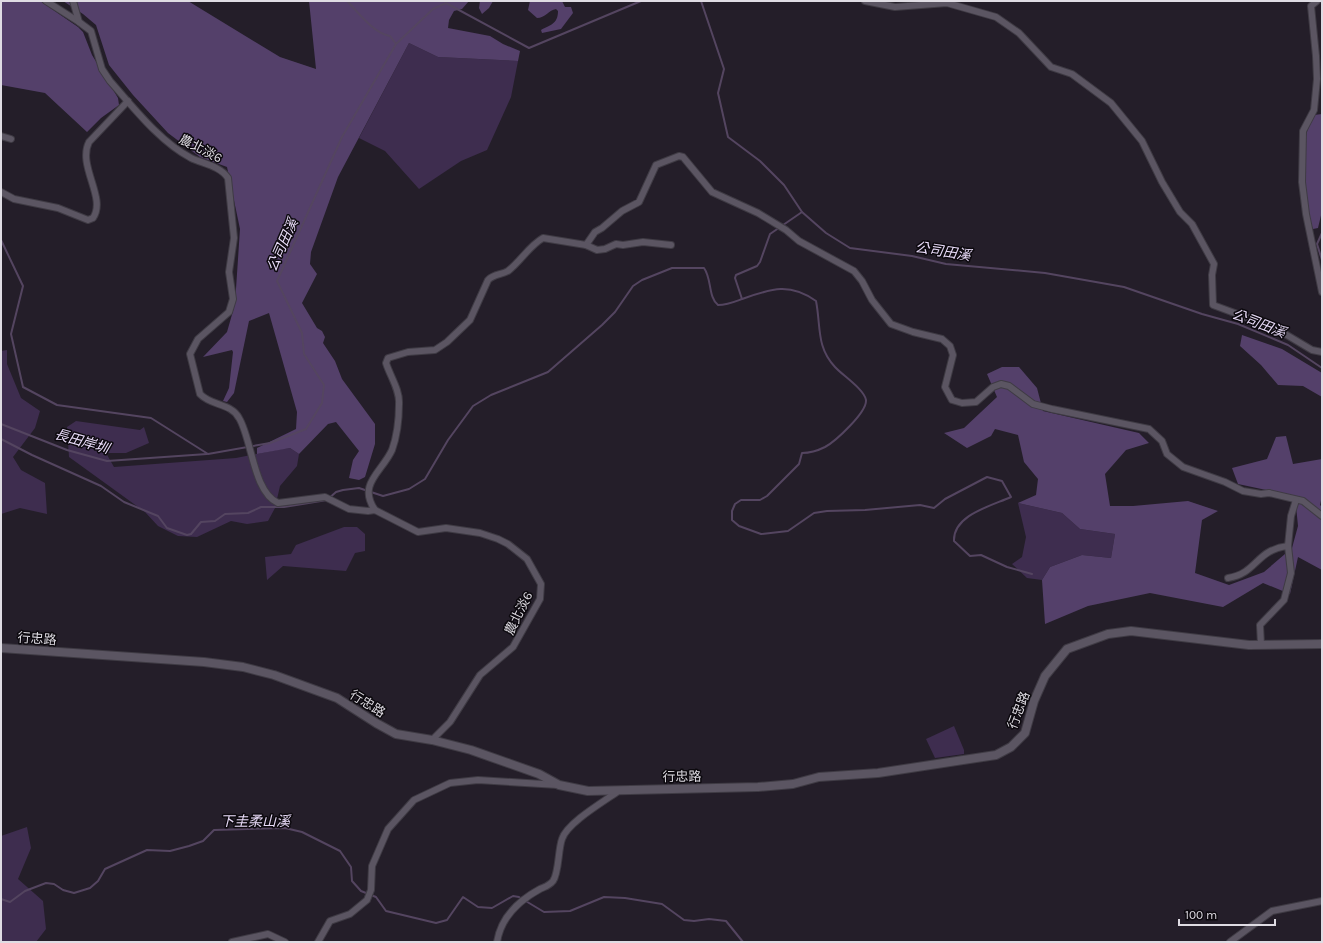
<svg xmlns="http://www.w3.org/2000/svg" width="1323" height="943" font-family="Karla,'Noto Sans TC',sans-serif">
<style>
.green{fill:#3e2d4f}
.forest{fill:#54406a}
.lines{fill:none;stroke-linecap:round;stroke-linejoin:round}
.stream{stroke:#544560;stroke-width:2}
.street-casing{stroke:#3f3b44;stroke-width:8}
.secondary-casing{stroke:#3f3b44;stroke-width:10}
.street{stroke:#5b5562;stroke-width:6}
.secondary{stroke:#5b5562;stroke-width:8}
.labels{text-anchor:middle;stroke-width:3;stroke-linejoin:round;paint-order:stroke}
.street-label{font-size:13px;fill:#dfdce3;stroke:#0c090e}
.water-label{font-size:14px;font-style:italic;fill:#e8dbf8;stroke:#0c090e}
</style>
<rect width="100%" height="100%" fill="#241e29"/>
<g class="green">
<polygon points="409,43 438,57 518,61 511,97 487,150 461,161 419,189 385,151 359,138"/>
<polygon points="7,350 7,364 21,398 40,411 35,428 13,457 21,470 45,483 47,514 20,508 1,514 1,351"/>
<polygon points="76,421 140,430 144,427 149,443 126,453 106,453 114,467 236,458 282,449 290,448 299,454 297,466 280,486 275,508 268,521 247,524 231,521 197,537 178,536 158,526 145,512 69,457 67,427"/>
<polygon points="1018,503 1062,513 1080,529 1115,534 1111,558 1082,555 1050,567 1042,580 1027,578 1012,564 1022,557 1026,537"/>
<polygon points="344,527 357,527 365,534 365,551 355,553 346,571 283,566 267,580 265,557 291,554 296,545"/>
<polygon points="954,726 964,750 964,754 935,758 926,739"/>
<polygon points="27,827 31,848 18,879 43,901 46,929 36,942 1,942 1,836"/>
</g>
<g class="forest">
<polygon points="1,1 40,1 78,27 83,32 92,55 118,98 119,105 101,118 87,132 45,93 1,85"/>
<polygon points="63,1 188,1 280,57 316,69 309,1 469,1 462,9 454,11 449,20 448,28 490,36 503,44 520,51 518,61 438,57 409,43 338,177 311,252 310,264 317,274 302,303 317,328 322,331 325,337 323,343 335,361 342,379 375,424 375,444 365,477 359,480 349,478 353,460 359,451 336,422 328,424 299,454 290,448 257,454 257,448 296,429 297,412 269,313 249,321 234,393 227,402 223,401 229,388 233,352 232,350 203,357 227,332 235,304 240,229 227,167 200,157 168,133 133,95 109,65 96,25 83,14"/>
<polygon points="480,1 493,1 489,8 482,14 479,8"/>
<path d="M530 1H562L565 7H571L573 13 561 29 542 33 541 30C550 25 558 24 558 11L556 9C549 10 545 18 537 18L528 10Z"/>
<path d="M1322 114V211L1318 228 1313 229C1304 209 1300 154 1307 132 1308 127 1312 121 1314 115Z"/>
<polygon points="1242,335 1282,349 1322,373 1322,397 1303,386 1278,385 1261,365 1240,346"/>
<polygon points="1002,367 1019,367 1037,388 1043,411 1139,433 1149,443 1126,450 1105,474 1110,506 1133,506 1188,501 1218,511 1202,520 1195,573 1229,585 1264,572 1292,548 1298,526 1295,496 1238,484 1232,468 1267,459 1276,437 1286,436 1293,464 1322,459 1322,496 1320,505 1322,507 1322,570 1298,557 1290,594 1263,583 1223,607 1150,593 1088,606 1045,624 1042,580 1050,567 1082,555 1111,558 1115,534 1080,529 1062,513 1018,503 1036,495 1038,479 1024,462 1018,435 995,429 991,436 967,448 944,433 964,428 997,397 987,374"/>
</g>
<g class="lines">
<g class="stream">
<path d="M347 1C359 13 373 33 390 36L396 44"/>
<polyline points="701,1 724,69 718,93 728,137 760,161 784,185 802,212 826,233 850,248 912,256 946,264 1045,273 1124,287 1202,314 1238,324 1288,345 1322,368"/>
<polyline points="1322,233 1317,244 1322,260"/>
<polyline points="1,240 23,286 11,334 23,387 57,405 151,418 208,454 270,443 306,429 322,403 324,385 304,354 302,333 277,281 342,137 396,44 433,9 446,3 529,48 641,1"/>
<polyline points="742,299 735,278 736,275 757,266 760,262 770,234 802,212"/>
<polyline points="1,424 67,450 107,461 207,454"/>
<path d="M1 439 32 455 101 486 124 502 158 516 167 528 187 535 191 534 201 522 215 521 225 514 248 513 261 507H284L327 500 336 492 343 490 359 488 383 496 409 489 425 479 448 440 473 406 491 395 548 372 602 325 615 312 633 286 642 280 672 268H704C712 279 708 297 718 305 727 305 734 302 742 299 771 289 789 282 816 301 821 326 816 347 835 367 842 375 864 389 866 400 867 412 836 441 825 447 817 451 810 453 802 453L799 464 767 496 760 500H741L735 504 732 511V520L739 526 761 534 788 531 814 513 827 511 865 510 920 505 934 508 945 499 987 477 1002 481 1011 497C991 506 953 515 954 541L970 556 981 555 1007 567 1032 574"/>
<polyline points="1,899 10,902 25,891 46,883 54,884 63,890 74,893 90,888 98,881 105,869 147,850 170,851 189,846 203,841 214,830 285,828 302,832 340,851 351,867 352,881 361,891 376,897 386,911 436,923 447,920 463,897 478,907 492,908 513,896 519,897 544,912 570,911 604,897 625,898 662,904 684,920 694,921 709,919 726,921 743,942"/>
</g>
<g class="street-casing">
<g id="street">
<polyline points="46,1 79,22"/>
<path d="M73 1 79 22 91 31 102 69 110 81C133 107 160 142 191 158 204 164 220 166 228 178L234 238 229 272 233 299 229 312 198 339 190 354 200 394C211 406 231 403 239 418 252 439 253 492 278 503L325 497 349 509 368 511 375 510 418 532 446 528 480 533 498 539 508 544 527 559 541 584 540 599 513 647 480 675 450 722 432 740"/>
<polyline points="865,1 895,7 947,3 996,17 1019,33 1051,67 1072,74 1111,103 1142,141 1162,182 1180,212 1192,224 1214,264 1212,275 1213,305 1275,328 1312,350 1322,352"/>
<polyline points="1317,1 1311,6 1316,56 1317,79 1314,110 1303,131 1302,182 1306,214 1322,292"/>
<polyline points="1,136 11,139"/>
<path d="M1 192 14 199 58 208 88 220 93 218C107 198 77 166 89 142L128 101"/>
<polyline points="586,245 595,232 602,228 622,211 639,202 656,165 679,156 683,157 712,192 758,213 786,230 799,241 854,271 862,281 872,300 891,324 913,332 942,339 950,346 953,355 945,387 952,400 962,403 976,402 993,387 1001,384 1009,386 1033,404 1052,409 1149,429 1162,441 1167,454 1183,467 1225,482 1243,491 1261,494 1269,493 1303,501 1322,516"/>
<path d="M375 510C357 484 382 472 392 450 397 436 399 418 399 404 400 390 390 376 386 363L388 358 408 352 435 350 447 342 470 320 488 280C494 274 501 275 508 271 521 261 529 246 543 238L586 245 597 250 605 249 616 244 623 245 643 242 671 245"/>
<path d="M1228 578C1258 573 1255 550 1288 546"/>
<polyline points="1261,645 1260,625 1284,600 1291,573 1288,546 1291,516 1296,500"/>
<polyline points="232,942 268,934 285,942"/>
<polyline points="318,942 330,921 350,914 367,900 371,890 372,866 388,829 414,800 450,783 478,780 558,785"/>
<path d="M497 942C501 917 518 901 540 889 544 887 549 886 553 881 559 873 558 850 562 839 567 823 603 802 617 792"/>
<polyline points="1230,942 1272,911 1322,901"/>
</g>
</g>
<g class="secondary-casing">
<polyline id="secondary" points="1,648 204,662 243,667 274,675 337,698 376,723 396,734 432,740 471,750 539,774 559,785 588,791 758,787 793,784 819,777 878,773 996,755 1011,747 1025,733 1034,701 1045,676 1067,649 1108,634 1131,631 1249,645 1322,644"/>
</g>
<use href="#street" class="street"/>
<use href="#secondary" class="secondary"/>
</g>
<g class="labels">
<g class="street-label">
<text transform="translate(201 148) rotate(27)" y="5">農北淡6</text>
<text transform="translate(518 613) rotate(-64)" y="5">農北淡6</text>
<text transform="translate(37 638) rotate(4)" y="5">行忠路</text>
<text transform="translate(368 703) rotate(32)" y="5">行忠路</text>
<text transform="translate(1018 710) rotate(-69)" y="5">行忠路</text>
<text transform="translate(682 776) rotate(-1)" y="5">行忠路</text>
</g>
<g class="water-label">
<text transform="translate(282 245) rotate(-66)" y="5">公司田溪</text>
<text transform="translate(943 251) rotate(9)" y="5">公司田溪</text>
<text transform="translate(1259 323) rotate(21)" y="5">公司田溪</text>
<text transform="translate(82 441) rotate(16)" y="5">長田岸圳</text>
<text x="255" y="826">下圭柔山溪</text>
</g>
</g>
<rect width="1323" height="943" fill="none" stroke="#dfdce3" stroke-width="4"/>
<path d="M1179 919v6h96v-6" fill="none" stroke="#dfdce3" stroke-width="2"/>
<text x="1185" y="919" font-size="12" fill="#dfdce3" stroke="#0c090e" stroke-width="3" paint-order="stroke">100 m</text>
</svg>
